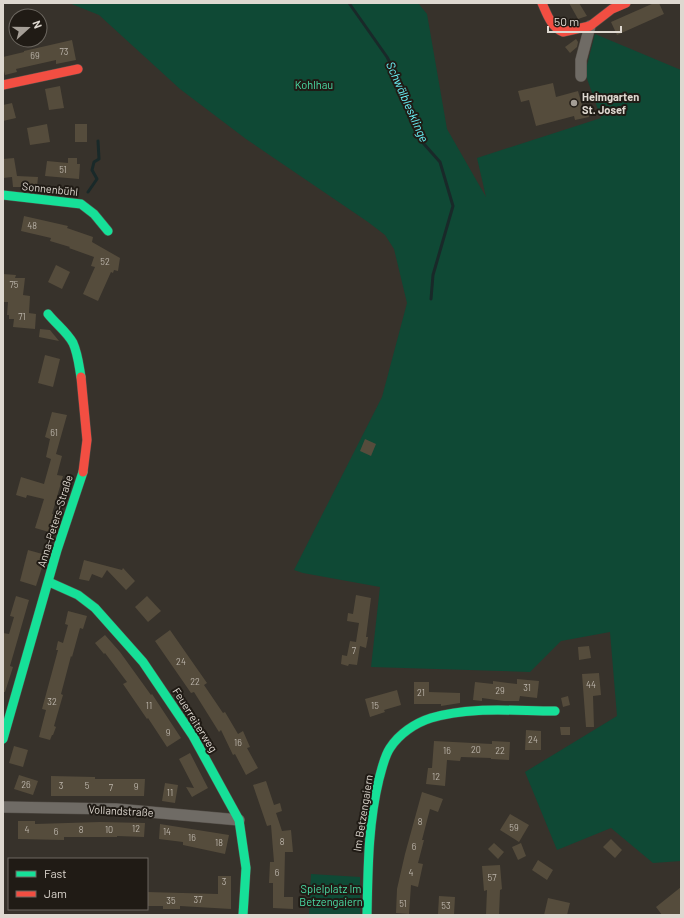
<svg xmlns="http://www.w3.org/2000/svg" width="684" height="918" font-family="Barlow,sans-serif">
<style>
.green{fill:#0f4935}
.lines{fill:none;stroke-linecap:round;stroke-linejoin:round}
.stream{stroke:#192929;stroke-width:3}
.building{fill:#554c3c}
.street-casing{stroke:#544f49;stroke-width:12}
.fast-casing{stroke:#544f49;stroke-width:10}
.jam-casing{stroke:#544f49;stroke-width:10}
.street{stroke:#6f6b65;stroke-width:11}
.fast{stroke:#16e098;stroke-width:9}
.jam{stroke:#f24e42;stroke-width:9}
.poi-dot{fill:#a49e96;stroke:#201b15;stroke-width:1.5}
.labels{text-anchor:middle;stroke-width:4;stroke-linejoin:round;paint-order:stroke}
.number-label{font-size:9px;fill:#bcb5ab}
.park-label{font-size:11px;fill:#4bdfa7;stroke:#201b15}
.poi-label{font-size:11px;font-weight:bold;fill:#ded8d0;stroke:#201b15;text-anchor:start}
.street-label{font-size:11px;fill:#ded8d0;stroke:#201b15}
.water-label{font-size:12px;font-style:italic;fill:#69f3f9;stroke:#201b15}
</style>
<rect width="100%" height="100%" fill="#37322b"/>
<g class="green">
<polygon points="69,3 418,3 427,14 447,129 486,197 477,158 601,118 585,73 595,34 681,70 681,861 653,863 611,828 557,850 525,772 617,716 610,632 561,641 530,672 371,667 380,587 303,573 294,570 382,397 407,303 394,249 385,235 368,222 246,139 180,89 99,15"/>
<polygon points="311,874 360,877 360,915 309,915"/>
</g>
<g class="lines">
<g class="stream">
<polyline points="349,3 387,57 405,91 408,110 424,144 440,162 453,206 433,275 431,299"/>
<polyline points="88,192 97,179 92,170 94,162 99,159 98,141"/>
</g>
</g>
<g class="building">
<polygon points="569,3 579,3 587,16 578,19"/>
<polygon points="654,3 659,3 664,14 617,35 611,22"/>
<polygon points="576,39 578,42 577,47 570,53 565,47"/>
<polygon points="72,40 76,60 56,64 56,60 16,69 17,72 5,75 3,67 3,57 24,52 24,51"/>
<polygon points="553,83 556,97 578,91 582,105 585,104 589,117 575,120 574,116 536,126 529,100 521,102 518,91"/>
<polygon points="60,86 64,108 49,110 45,89"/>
<polygon points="12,103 16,118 3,121 3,105"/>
<polygon points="47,124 50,142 30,145 27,128"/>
<rect x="75" y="124" width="12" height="18"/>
<polygon points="14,158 17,176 38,177 37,187 13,187 12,177 3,178 3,159"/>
<polygon points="68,158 77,158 77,164 80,164 79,179 45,176 47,161 68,163"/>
<polygon points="24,216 68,226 67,228 93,237 92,242 120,258 118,271 114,270 113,273 111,272 98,301 83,294 95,267 91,266 94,257 69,248 70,247 50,241 51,238 21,231"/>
<polygon points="56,265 70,272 62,289 48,282"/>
<polygon points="3,274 16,275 15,278 25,278 23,295 30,296 29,313 36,314 35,329 13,327 14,319 9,319 9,315 7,315 8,302 3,302"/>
<polygon points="40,329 50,330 59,341 39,337"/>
<polygon points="45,355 60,359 53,387 38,383"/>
<polygon points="52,412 67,415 56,454 62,456 57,475 63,476 52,514 55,514 49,532 35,528 44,499 27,495 26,498 16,495 21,477 44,484 51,459 46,457 50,439 45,437"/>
<polygon points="365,439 376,444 371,456 360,451"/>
<polygon points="28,550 46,555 36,586 20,581"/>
<polygon points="84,560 122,570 123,568 135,581 126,590 107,570 102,578 92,574 89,581 79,579"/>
<polygon points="356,595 371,598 366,637 368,637 366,648 360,646 357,665 349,664 348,666 341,664 342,655 347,656 350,641 356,642 359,623 347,621 348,613 353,614"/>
<polygon points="16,596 29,600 10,666 13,667 5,692 3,692 3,633 9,634 14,617 10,616"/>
<polygon points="147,596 161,611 148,622 135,607"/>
<polygon points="68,611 87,616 83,629 80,628 72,657 71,656 61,694 63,695 54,726 56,727 53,735 52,735 50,740 39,737 46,710 42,709 58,650 56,650 58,641 63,643 68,625 65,624"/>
<polygon points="170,630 207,683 204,685 223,713 225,712 238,734 243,731 250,747 247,748 258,768 246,775 235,754 233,755 221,730 219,732 194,692 191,693 155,641"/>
<polygon points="105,635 120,652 151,695 152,694 181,738 167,747 148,718 147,719 123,684 127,682 105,653 104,654 95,643"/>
<polygon points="589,646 591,658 579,660 578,647"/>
<polygon points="599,673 601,695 593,696 594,727 586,727 582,674"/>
<polygon points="517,679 539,681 537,698 520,696 519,701 504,701 482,698 482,701 473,700 475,682 493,684 493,681 517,684"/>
<polygon points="414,682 429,682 429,692 460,693 460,703 441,706 441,704 414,704"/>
<polygon points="397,690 401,705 384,710 385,712 370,717 365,699"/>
<polygon points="568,696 570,705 563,707 561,698"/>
<polygon points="560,727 570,727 570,735 561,735"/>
<polygon points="526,730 541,731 541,750 525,750"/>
<polygon points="434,741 492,744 492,741 510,742 509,760 491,759 491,758 461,757 460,761 447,760 445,786 426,784 428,768 432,768"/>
<polygon points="14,746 28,750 23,767 9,763"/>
<polygon points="190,753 208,788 192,797 186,787 194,788 179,759"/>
<polygon points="19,775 38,781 33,795 14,789"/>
<polygon points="51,776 95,777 95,779 145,779 144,796 51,796"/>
<polygon points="266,781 274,805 280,803 282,811 276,813 282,831 291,830 293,852 285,852 284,897 293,897 293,909 273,908 273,883 269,883 270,862 274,862 271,825 267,826 253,785"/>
<polygon points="165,783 178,785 175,803 162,801"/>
<polygon points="422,792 443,799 438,812 430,809 422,840 424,840 418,863 423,864 418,887 411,885 409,914 396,913 397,889 405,854"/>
<polygon points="510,814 529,825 519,842 500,830"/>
<polygon points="18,821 35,821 35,824 100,822 145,823 144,837 117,836 117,837 64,837 64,840 18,839"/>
<polygon points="160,824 229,835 225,854 183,845 183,842 159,839"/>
<polygon points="611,839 622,850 615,858 603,847"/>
<polygon points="494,843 504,852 498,859 488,849"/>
<polygon points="521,843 526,856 518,860 512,847"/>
<polygon points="538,860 553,870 547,880 532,870"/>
<polygon points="500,865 502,889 500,890 499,915 486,915 487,890 484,891 482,866"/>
<polygon points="218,876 231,876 231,909 180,906 180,909 163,909 163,906 147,906 147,892 218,894"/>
<polygon points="681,887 681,913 679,915 662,915 656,907"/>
<polygon points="439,896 455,897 454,915 438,914"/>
<polygon points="548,898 570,903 567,915 544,915"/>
</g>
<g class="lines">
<g class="street-casing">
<g id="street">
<polyline points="581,76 581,60 590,26"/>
<polyline points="3,807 116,809 239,820"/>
</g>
</g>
<g class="fast-casing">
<g id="fast">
<polyline points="3,195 81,204 94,214 108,231"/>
<path d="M48 314C56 324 67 332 73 343 78 354 79 366 81 377"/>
<polyline points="49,582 78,595 95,608 143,662 193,736 239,820 246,868 243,915"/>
<polyline points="3,739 57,550 83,472"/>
<path d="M367 915C368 869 368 824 379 779 382 769 384 757 390 748 399 734 415 723 431 718 471 706 514 711 555 711"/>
</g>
</g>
<g class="jam-casing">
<g id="jam">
<path d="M542 3C547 14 551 27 563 32L590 26 612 9 626 3"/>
<polyline points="3,85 78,69"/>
<polyline points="81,377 87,440 83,472"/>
</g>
</g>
<use href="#street" class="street"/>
<use href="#fast" class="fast"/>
<use href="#jam" class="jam"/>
</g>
<circle class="poi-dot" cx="574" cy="103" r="4"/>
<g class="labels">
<g class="number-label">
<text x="64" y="55">73</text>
<text x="35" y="59">69</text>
<text x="63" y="173">51</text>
<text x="32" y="229">48</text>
<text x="105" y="265">52</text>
<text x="14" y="288">75</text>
<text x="22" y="320">71</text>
<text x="54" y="436">61</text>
<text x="354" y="654">7</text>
<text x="181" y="665">24</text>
<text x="195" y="685">22</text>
<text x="591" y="688">44</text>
<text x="527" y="691">31</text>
<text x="500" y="694">29</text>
<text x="421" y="696">21</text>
<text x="52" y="705">32</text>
<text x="149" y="709">11</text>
<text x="375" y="709">15</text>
<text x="168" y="736">9</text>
<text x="533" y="743">24</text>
<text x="238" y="746">16</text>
<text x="476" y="753">20</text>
<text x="447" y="754">16</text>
<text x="500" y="754">22</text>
<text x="436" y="780">12</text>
<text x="26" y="788">26</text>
<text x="61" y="789">3</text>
<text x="87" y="789">5</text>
<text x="136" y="790">9</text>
<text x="111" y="791">7</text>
<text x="170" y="796">11</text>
<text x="420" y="825">8</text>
<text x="514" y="831">59</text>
<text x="136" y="832">12</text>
<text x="27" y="833">4</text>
<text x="81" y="833">8</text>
<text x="109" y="833">10</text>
<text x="56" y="835">6</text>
<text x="167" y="835">14</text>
<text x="192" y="841">16</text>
<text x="282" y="845">8</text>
<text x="219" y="846">18</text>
<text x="414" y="850">6</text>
<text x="277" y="876">6</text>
<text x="411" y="876">4</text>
<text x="492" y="881">57</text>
<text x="224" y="885">3</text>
<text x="198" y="903">37</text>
<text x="171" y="904">35</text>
<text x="403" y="907">51</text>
<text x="446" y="909">53</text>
</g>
<g class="park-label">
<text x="314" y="89">Kohlhau</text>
<text x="331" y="893">Spielplatz Im<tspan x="331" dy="13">Betzengaiern</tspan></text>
</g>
<g class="poi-label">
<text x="582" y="101">Heimgarten<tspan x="582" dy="13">St. Josef</tspan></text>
</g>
<g class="street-label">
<text transform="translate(50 189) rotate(6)" y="4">Sonnenbühl</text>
<text transform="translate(55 521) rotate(-73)" y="4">Anna-Peters-Straße</text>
<text transform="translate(195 720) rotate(58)" y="4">Feuerreiterweg</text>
<text transform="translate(121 811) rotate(3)" y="4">Vollandstraße</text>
<text transform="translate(363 813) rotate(-81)" y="4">Im Betzengaiern</text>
</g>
<g class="water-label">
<text transform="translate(407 102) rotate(66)" y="4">Schwälblesklinge</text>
</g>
</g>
<rect width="684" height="918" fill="none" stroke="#ded8d0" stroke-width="8"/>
<rect x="8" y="858" width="140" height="52" fill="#201b15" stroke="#6c6760"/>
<rect x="16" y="871" width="20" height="6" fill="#16e098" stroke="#6c6760"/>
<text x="44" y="878" font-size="12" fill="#ded8d0">Fast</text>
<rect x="16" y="891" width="20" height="6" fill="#f24e42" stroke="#6c6760"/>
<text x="44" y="898" font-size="12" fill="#ded8d0">Jam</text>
<g transform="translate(28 28) rotate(69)"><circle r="19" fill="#201b15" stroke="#6c6760"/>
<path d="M0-3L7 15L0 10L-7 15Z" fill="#a49e96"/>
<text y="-6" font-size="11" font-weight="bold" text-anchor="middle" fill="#ded8d0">N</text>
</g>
<path d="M548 26v6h73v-6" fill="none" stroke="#ded8d0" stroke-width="2"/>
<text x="554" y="26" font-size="12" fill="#ded8d0" stroke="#201b15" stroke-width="3" paint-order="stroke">50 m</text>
</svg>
